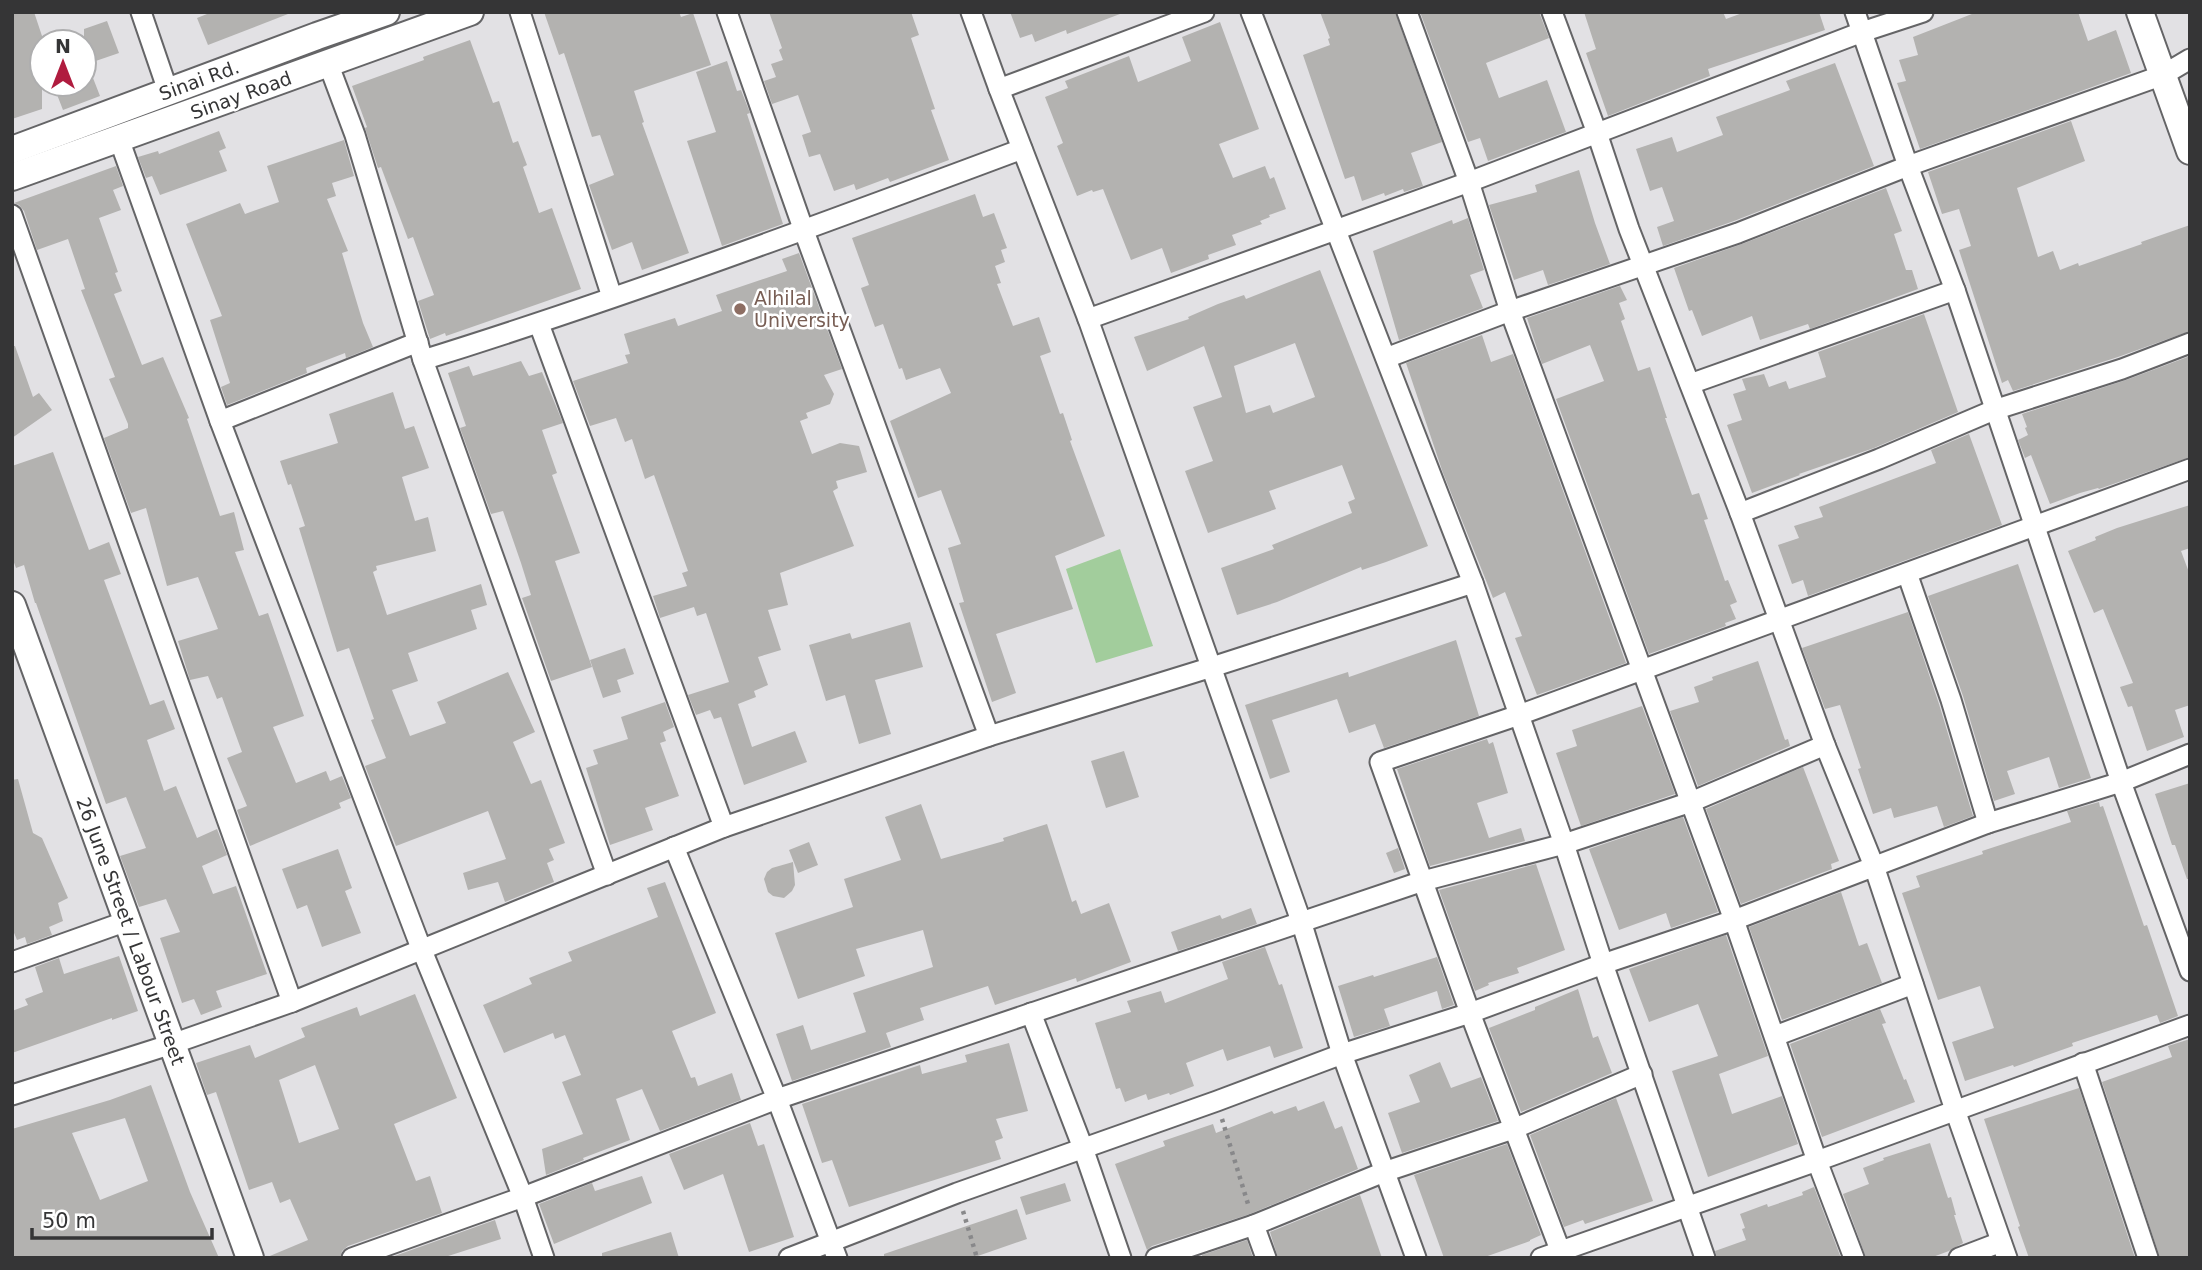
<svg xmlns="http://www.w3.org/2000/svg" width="2202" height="1270" font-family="'DejaVu Sans',sans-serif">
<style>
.green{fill:#a2cd9c}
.building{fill:#b3b2b0;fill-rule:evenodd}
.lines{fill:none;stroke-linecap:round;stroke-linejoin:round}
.street-casing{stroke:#656567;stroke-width:23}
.secondary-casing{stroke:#656567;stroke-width:30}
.path{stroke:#88888a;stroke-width:4.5;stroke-dasharray:3.5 5;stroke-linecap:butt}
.street{stroke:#fff;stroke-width:19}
.secondary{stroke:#fff;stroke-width:26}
.education-dot{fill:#8d6e63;stroke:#fff;stroke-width:2.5}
.labels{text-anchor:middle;stroke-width:5;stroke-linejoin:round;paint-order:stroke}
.street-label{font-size:19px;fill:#353536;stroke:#fff}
.education-label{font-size:19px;fill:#785e54;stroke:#fff;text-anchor:start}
</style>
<rect width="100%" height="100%" fill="#e2e1e4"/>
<polygon class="green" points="1120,549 1153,646 1096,663 1066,569"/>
<g class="building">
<polygon points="12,12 34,12 42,36 42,109 12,119"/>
<polygon points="212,12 288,12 288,14 208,45 197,18"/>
<polygon points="544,12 679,12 681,17 693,13 711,65 634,91 644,122 642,123 689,253 642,270 632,242 612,250 589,185 614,175 600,135 592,137 564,53 559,55"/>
<polygon points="769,12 911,12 919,35 911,38 935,109 931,110 949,160 890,182 888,178 856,190 854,184 834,191 820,154 809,157 802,135 811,132 798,95 772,104 764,81 776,77 771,64 783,60 779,50 782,48"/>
<polygon points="1010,12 1120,12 1120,14 1067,34 1066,30 1035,42 1032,34 1020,38"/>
<polygon points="1320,12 1395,12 1442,142 1411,153 1423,186 1404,192 1403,189 1385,196 1384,193 1362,201 1354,176 1345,179 1303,55 1330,45 1328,39 1330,38"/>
<polygon points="1420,12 1539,12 1549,38 1486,63 1499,98 1547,80 1566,132 1488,161 1480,138 1468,142"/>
<polygon points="1584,12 1723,12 1726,19 1745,12 1819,12 1825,30 1708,69 1710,76 1608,116 1586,53 1596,49"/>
<polygon points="1977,12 2078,12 2088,41 2116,30 2131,73 1920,149 1897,83 1906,81 1899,60 1918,55 1913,37"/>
<polygon points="107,21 119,53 84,65 84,29"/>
<polygon points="1220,22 1259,129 1219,144 1233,178 1265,166 1270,179 1274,177 1286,209 1269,215 1270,217 1260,221 1262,224 1232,235 1236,245 1208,255 1209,259 1171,273 1162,248 1131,260 1103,189 1093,192 1092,190 1077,196 1057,146 1063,143 1045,97 1068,88 1065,81 1129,56 1138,82 1191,61 1182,37"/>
<polygon points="470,40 493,103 499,101 513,143 518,141 527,165 523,167 539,213 552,208 581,289 446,336 445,333 430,339 418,301 434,295 413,237 408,239 381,167 378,168 365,128 367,127 352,86 424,60 423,57"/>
<polygon points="727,61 737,91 741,90 750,113 747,114 783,224 722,246 687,141 716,132 696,72"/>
<polygon points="1835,63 1874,166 1734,221 1663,246 1657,227 1674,221 1662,187 1650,191 1636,149 1672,137 1677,152 1723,135 1716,117 1790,90 1786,81"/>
<polygon points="93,78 100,96 63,110 56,92 77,84 84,84 84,81"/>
<polygon points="2071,121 2085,161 2017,188 2038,257 2053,251 2060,270 2078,263 2079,266 2142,244 2141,242 2190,225 2190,331 2118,357 2013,391 2008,380 2002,383 1959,250 1971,246 1959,209 1942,214 1928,172"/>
<polygon points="219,131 226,148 219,151 227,171 160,195 152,176 146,178 138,157 158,151 159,154"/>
<polygon points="344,140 354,176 332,183 336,196 327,199 348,251 342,253 363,323 373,347 346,358 345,353 306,368 307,373 227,405 221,387 230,383 210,320 222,316 186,224 240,203 245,214 279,202 267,166"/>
<polygon points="116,166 123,186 113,190 121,210 99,218 118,272 115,273 122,291 114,294 142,365 163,357 189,418 187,419 220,516 234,512 244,550 235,552 259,616 268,613 304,716 273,727 296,783 326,771 330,781 342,776 351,798 339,803 341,808 250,846 237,810 247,806 227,758 242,752 222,697 217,699 208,676 190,680 178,641 218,629 198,577 167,586 146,508 131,513 104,438 128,428 128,424 109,379 115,377 81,290 85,289 68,239 37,250 24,211 19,205 14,203"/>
<polygon points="1579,170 1595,223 1610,264 1548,285 1543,270 1514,280 1489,205 1537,192 1535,185"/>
<polygon points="1886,188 1902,231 1894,234 1906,270 1912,270 1918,289 1810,329 1808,324 1760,340 1752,316 1702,336 1692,310 1689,311 1674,268 1742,244"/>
<polygon points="975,194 983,217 994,213 1007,248 1001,250 1005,262 995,266 1001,283 997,284 1013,326 1039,317 1051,352 1040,356 1060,414 1063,413 1072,440 1070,441 1105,536 1055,556 1073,609 996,634 1016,693 992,702 959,603 964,602 948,548 961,544 941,490 918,498 890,421 951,393 940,368 906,380 902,368 899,369 883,324 875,327 861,288 869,285 852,238"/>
<polygon points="1468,218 1484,270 1470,275 1483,308 1399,340 1373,251 1452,220 1453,224"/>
<polygon points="799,253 842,369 824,375 834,394 830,404 806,413 808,418 800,421 812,454 840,443 859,446 867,472 836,481 838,488 833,491 854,546 780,573 788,605 768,610 781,650 758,657 768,685 754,691 756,697 738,704 752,747 795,731 807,762 744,785 721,717 714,719 710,710 696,715 688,695 729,682 706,613 697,616 694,607 660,618 653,596 687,586 682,573 688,571 654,475 645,479 632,439 625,442 616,418 590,426 573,381 628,363 625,355 630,354 624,334 675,318 678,326 722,311 716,295 787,271 782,259"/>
<path d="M1320 270 1428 546 1386 562 1362 570 1361 567 1277 602 1237 615 1221 568 1274 549 1272 545 1352 513 1348 502 1355 499 1342 465 1269 491 1276 509 1208 533 1185 471 1213 461 1193 407 1222 397 1204 346 1147 371 1134 337 1189 319 1188 317 1218 304 1244 295 1246 299ZM1295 343 1315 397 1273 413 1270 405 1246 413 1234 366Z"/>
<polygon points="1620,286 1627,300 1619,303 1625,319 1621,321 1638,371 1650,367 1667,418 1665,418 1692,495 1699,493 1708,519 1704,520 1725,581 1728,580 1737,602 1730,605 1736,619 1725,623 1726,626 1649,654 1556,399 1604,381 1590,345 1542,364 1527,318"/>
<polygon points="1924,314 1958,412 1874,448 1799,474 1800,475 1752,493 1727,425 1742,420 1733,394 1746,390 1742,379 1764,374 1769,387 1786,381 1789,389 1826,377 1818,352"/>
<polygon points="1482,335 1491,362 1513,354 1626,663 1537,695 1515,638 1522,636 1505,592 1493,598 1443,473 1406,363"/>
<polygon points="12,346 15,346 33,397 39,393 52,410 12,438"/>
<polygon points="2190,356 2190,457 2099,489 2098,488 2080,493 2050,504 2031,455 2025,458 2018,440 2028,435 2025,428 2027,427 2022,414 2126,380"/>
<polygon points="521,361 529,376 542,372 563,423 542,430 557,473 552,475 580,553 555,561 592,667 551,681 522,598 531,595 521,563 503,511 491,514 460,428 466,426 448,373 469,366 473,376"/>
<polygon points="393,392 405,429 414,426 429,468 402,477 415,521 428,517 436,551 376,566 377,570 373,572 387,615 481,584 487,605 471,610 477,629 408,653 418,681 392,690 410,736 446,723 437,702 508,672 535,732 513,742 531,784 541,780 565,843 549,849 554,860 547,863 554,882 505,902 498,882 468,890 463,873 506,859 488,811 396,846 365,766 386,758 371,720 374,719 349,648 337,652 299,528 305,526 291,484 288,485 280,461 338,443 329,414"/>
<polygon points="1969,434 2002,525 1808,596 1803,580 1792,584 1778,545 1799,538 1794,526 1823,517 1819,507 1936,463 1931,450"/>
<polygon points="53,452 89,550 109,542 121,574 104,580 150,705 164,700 175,729 147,740 164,791 176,786 197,838 217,829 227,855 202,866 213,894 236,886 267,974 216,991 222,1007 201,1015 194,999 182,1003 160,938 180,932 166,899 139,907 120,856 146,848 126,797 106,804 36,603 35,603 24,565 16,568 12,557 12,466"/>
<polygon points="2190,505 2190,548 2181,551 2190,575 2190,705 2175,710 2184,737 2147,751 2132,706 2128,707 2120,687 2133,683 2103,609 2094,613 2068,551 2096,540 2095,537 2117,528"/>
<polygon points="2018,564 2091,778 2059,788 2049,757 2007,771 2015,794 1994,801 1963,696 1928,596"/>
<polygon points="1908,612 1939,704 1973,816 1944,827 1937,806 1894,818 1891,808 1873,814 1858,769 1861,768 1840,705 1825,709 1802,648"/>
<polygon points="910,622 923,667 875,680 891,734 859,744 845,695 826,701 809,645 850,633 852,639"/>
<polygon points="1456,640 1479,716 1384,748 1375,724 1349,733 1337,699 1272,720 1290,772 1270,779 1245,705 1348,672 1349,677"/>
<polygon points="625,648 634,674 617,680 621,692 603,698 590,660"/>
<polygon points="1758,661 1785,740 1788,739 1790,746 1698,786 1670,711 1699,702 1694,687 1713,680 1712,677"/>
<polygon points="665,702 674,727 663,732 666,741 660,743 679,796 645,808 653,830 610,845 586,768 598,764 593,750 628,739 621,717"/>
<polygon points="1642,706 1675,794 1581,826 1556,753 1577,746 1572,730"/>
<polygon points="1487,739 1489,744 1493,742 1508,793 1477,803 1489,838 1521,828 1525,841 1430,866 1397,769"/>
<polygon points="1124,751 1139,797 1106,808 1091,761"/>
<polygon points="1803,767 1839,861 1831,864 1832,869 1741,904 1706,809"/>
<polygon points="18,779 33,833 42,838 68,898 58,903 63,921 49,927 52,935 27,944 25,937 17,940 12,928 12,780"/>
<polygon points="2190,783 2190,879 2187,879 2175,845 2172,845 2155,794"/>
<polygon points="2099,802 2100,807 2103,806 2144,926 2147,925 2178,1016 2160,1023 2157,1015 2072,1043 2073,1046 2014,1067 2013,1065 1965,1081 1952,1042 1994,1028 1980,986 1938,1000 1902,893 1920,887 1916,876 1983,854 1982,851 2071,822 2067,811"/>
<polygon points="921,804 941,859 1004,841 1003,838 1047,824 1072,902 1076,900 1081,914 1109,903 1131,962 1077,982 1076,978 995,1005 988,986 920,1008 924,1020 886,1033 891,1047 792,1081 776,1034 803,1025 811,1050 866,1032 853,993 933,967 923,930 856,949 865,976 798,999 775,933 853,907 844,879 901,860 885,817"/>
<polygon points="1683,817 1718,912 1671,928 1666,913 1619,930 1589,849"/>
<polygon points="809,842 818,865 798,873 789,850"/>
<polygon points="1398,848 1405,869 1394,873 1386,853"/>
<polygon points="338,849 352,888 345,891 361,933 322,947 307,905 297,909 282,869"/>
<polygon points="793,862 795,885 792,891 784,898 773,896 768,892 764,879 767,872 772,868"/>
<polygon points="1536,864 1565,950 1517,968 1519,973 1488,983 1489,985 1475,991 1439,890"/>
<polygon points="665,882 716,1013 672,1031 691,1078 695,1077 698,1086 732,1073 741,1100 660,1131 642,1089 616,1099 630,1140 583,1158 584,1160 546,1175 542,1149 583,1134 562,1082 581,1075 565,1035 555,1039 553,1033 504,1053 483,1005 532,984 529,978 572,961 568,952 658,917 647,888"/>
<polygon points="1841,892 1859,946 1867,943 1882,983 1782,1020 1749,927"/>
<polygon points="1251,908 1257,924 1178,951 1171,932 1220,915 1222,919"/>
<polygon points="1726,935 1768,1056 1719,1074 1732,1114 1782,1096 1798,1144 1708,1177 1672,1071 1718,1056 1698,1004 1649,1022 1629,969"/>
<polygon points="1265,947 1279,985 1282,984 1303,1048 1274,1058 1270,1046 1227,1061 1223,1049 1186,1063 1194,1086 1170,1095 1169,1093 1148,1100 1146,1094 1125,1102 1120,1088 1116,1089 1095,1023 1131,1012 1127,1001 1161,991 1165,1003 1228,979 1222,962"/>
<polygon points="119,956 138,1011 112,1020 112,1018 12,1053 12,1011 28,1005 25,999 43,992 35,967 59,958 64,974"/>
<polygon points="1437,957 1454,1005 1442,1009 1437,991 1384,1009 1390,1026 1354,1037 1338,986 1373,975 1374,977"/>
<polygon points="1578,989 1593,1038 1598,1036 1612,1073 1521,1112 1489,1028 1535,1010 1535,1007"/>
<path d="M415 994 457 1098 394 1124 416 1181 430 1176 442 1213 348 1246 342 1251 340 1258H265L308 1240 290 1199 280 1203 272 1182 249 1190 216 1092 207 1095 196 1063 250 1045 255 1058 305 1037 301 1028 357 1007 360 1016ZM315 1065 339 1129 299 1143 279 1080Z"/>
<polygon points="1880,1009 1886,1023 1882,1024 1904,1080 1906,1079 1915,1102 1822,1137 1790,1044"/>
<polygon points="2190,1039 2190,1258 2160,1258 2102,1082 2172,1057 2168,1046"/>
<polygon points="1009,1043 1028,1111 996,1119 1003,1138 995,1141 1001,1159 849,1207 832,1160 822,1163 802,1104 920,1065 922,1074 967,1062 965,1055"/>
<polygon points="1440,1062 1451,1088 1481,1077 1498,1121 1402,1153 1388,1113 1420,1102 1409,1075"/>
<path d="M151 1085 190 1192 219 1258H12V1129L110 1100ZM125 1118 148 1181 100 1200 72 1133Z"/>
<polygon points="2079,1088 2135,1258 2029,1258 2018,1227 2020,1226 1984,1119"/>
<polygon points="1616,1098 1653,1201 1585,1224 1583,1220 1564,1227 1530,1135"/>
<polygon points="1324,1101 1335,1129 1342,1126 1358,1169 1250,1214 1152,1246 1147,1250 1115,1164 1165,1146 1163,1141 1213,1124 1216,1133 1272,1111 1274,1114 1296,1106 1298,1111"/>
<polygon points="750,1123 758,1146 764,1144 794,1237 749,1252 723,1174 684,1190 669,1154"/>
<polygon points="1930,1143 1948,1198 1951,1197 1956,1215 1954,1215 1963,1243 1949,1251 1930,1258 1866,1258 1843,1194 1869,1184 1863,1168 1884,1160 1883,1158"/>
<polygon points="1507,1144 1541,1235 1530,1240 1530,1241 1482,1258 1444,1258 1414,1175"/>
<polygon points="642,1176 652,1203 554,1244 539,1204 592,1183 595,1191"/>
<polygon points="1065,1183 1071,1201 1026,1215 1020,1197"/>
<polygon points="1814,1187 1841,1258 1717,1258 1715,1251 1746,1240 1742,1229 1745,1228 1740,1214 1767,1204 1768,1207 1803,1195 1802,1192"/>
<polygon points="1360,1195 1382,1258 1278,1258 1270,1232"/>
<polygon points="1017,1209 1027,1239 972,1258 884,1258 884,1254"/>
<polygon points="495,1220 501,1239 442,1258 389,1258"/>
<polygon points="671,1232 679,1258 602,1258 602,1253"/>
<polygon points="1247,1240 1253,1258 1203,1258 1202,1255"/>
</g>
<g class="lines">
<g class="street-casing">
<g id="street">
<polyline points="141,12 168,91"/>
<polyline points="520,12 612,297"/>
<polyline points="971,12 999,89 1088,319 1301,921 1342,1054 1416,1258"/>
<polyline points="1251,12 1473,583 1564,844 1603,964 1705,1258"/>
<polyline points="1407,12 1469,182 1510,311 1734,920 1817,1161 1854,1258"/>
<polyline points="1552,12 1597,133 1629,229 1740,513 1825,745 1874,866 1955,1110 2007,1258"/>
<polyline points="1855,12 1908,166 1955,290 2121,782 2190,971"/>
<polyline points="328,63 355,135 423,360 607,875"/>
<polyline points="999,89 1204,12"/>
<polyline points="119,139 220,421 421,948 523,1197 544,1258"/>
<polyline points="12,215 292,1002"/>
<polyline points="1088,319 1469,182 1862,32 1923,12"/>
<polyline points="539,324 724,827"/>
<polyline points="1386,358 1510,311 1738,233 1908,166 2163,75 2190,59"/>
<path d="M423 360C625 297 824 223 1022 149"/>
<polyline points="1690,384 1955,290"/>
<polyline points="220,421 418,342"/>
<polyline points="1740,513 1879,459 1994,410 2122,369 2190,343"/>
<polyline points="1907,573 1951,700 1988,823"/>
<polyline points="989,736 1212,667 1473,583"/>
<polyline points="674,847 777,1099 837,1258"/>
<polyline points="12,962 127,921"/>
<polyline points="1031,1013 1083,1148 1121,1258"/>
<polyline points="1775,1036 1913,984"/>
<polyline points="2083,1063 2148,1258"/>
<polyline points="12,1095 172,1044 292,1002 724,827 989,736 804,231 727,12"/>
<polyline points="1254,1225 1266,1258"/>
<polyline points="352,1258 523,1197 777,1099 1423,881 1564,844 1691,802 1825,745"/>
<polyline points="789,1258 957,1193 1217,1101 1342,1054 1470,1013 1603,964 1734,920 1988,823 2121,782 2190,754"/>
<polyline points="1156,1258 1254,1225 1384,1172 1513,1129 1642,1074"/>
<polyline points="1541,1258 1817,1161 2190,1025"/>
<polyline points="1563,1258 1470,1013 1380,762 1519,715 2190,469"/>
<polyline points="1959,1258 2001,1242"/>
</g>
</g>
<g class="secondary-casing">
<g id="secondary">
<polyline points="2140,12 2190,151"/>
<polyline points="12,150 317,36 386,12"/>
<polyline points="12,177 470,12"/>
<polyline points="12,605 250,1258"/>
</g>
</g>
<g class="path">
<polyline points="1222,1119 1248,1204"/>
<polyline points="963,1211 977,1258"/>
</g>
<use href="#street" class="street"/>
<use href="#secondary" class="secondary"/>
</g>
<circle class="education-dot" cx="740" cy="309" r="7"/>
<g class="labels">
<g class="street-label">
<text transform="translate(199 80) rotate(-20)" y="7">Sinai Rd.</text>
<text transform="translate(241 95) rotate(-20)" y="7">Sinay Road</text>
<text transform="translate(131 931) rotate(70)" y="7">26 June Street / Labour Street</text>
</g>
<g class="education-label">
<text x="754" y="305">Alhilal<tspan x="754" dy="22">University</tspan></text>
</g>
</g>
<rect width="2202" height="1270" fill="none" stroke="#353536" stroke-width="28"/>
<g transform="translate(63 63)"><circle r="33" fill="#ffffff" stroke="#aeaeaf" stroke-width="2"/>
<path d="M0-5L12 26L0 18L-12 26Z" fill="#b01c3f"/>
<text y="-10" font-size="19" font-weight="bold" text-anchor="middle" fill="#353536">N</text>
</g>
<path d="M32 1228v10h180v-10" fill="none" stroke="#353536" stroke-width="3.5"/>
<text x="42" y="1228" font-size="21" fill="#353536" stroke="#ffffff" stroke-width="5" paint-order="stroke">50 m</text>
</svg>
